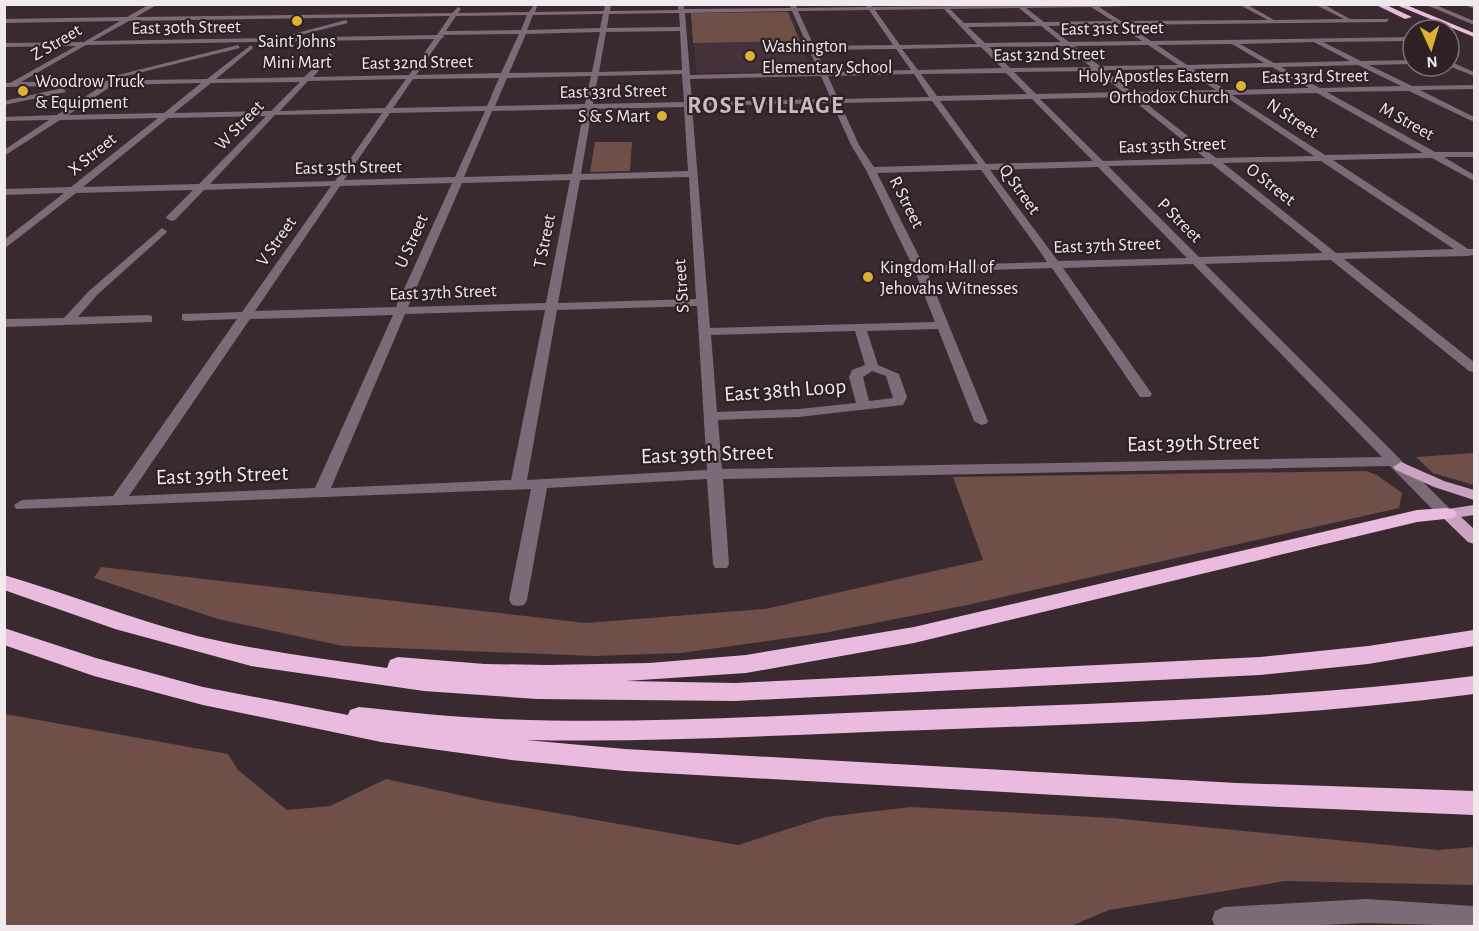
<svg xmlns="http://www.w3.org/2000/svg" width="1479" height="931" font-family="'Alegreya Sans',sans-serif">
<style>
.built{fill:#453139}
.green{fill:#704f48}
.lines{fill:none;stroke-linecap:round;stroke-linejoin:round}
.minor{fill:#7d6a78;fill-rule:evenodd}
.major{fill:#cba3c2;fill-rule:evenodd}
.highway{fill:#eabadf;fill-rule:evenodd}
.poi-dot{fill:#ddb133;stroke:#2d2126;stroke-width:2}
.labels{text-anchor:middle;stroke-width:4.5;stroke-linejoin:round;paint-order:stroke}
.far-street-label{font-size:18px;fill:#f2e9ec;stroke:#2d2126}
.far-poi-label{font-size:18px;fill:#f2e9ec;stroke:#2d2126;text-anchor:start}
.street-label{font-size:22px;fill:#f2e9ec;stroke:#2d2126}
.far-district-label{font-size:24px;font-weight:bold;letter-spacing:1.5px;fill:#cab9bf;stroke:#2d2126}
</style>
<rect width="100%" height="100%" fill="#382a2f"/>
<polygon class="built" points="800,41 810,70 697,73 693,43"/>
<g class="green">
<polygon points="788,12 800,41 693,43 691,13"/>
<polygon points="595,142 632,142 630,171 590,172"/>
<polygon points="1474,453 1474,485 1433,473 1416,457"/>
<polygon points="1366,471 1377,475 1402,493 1399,508 967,605 824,633 681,653 594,656 343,646 218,619 94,578 101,567 586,623 765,609 983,560 953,477"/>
<polygon points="5,714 228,754 238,770 287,810 330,806 386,779 482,800 738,845 826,817 911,807 1112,818 1438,850 1474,847 1474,885 1285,881 1109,910 1071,926 5,926"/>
</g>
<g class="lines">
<g class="minor">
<path d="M150 4H158L136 17 452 13 458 7 461 9 458 13 529 12 534 5 537 7 535 12 604 11 605 4H611L610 11 678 10V4H684V9L791 8 789 4H795L797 8 867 7 865 4 873 7 1188 4 1099 7 1121 21 1268 20 1238 4H1246L1274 20 1344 19 1314 4H1323L1350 19H1389L1387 22 1126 25 1151 41 1413 37V41L1323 42 1361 61 1413 60V64L1369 65 1412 86 1474 85V89L1420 90 1474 117V122L1409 91 1327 92 1435 152H1474V157H1444L1474 175V181L1432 158 1333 160 1468 249H1474V255L1467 256 1344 259 1474 362V372L1469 371 1331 260 1205 264 1455 514 1453 518H1441L1390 466 723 479 729 564 727 568H715L713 564 707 479 547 488 527 600 524 605 518 606 512 605 509 600 531 489 16 509 14 505 22 500 113 496 237 319 186 321 182 320V314L242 312 331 186 204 190 175 220 171 221 166 218 167 216 193 190 76 193 4 249V240L64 193 4 195V189L71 187 158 118 60 120 4 156V150L49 120 4 121V117L57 115 103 85 4 87V83H10L76 46 4 47V43L84 42 120 21 4 23V19L127 17ZM1091 7 1113 21 1044 22 1026 8ZM1019 8 1036 22 964 23 950 9ZM944 9 977 44 900 45 875 10ZM869 10 893 45 814 46 798 11ZM792 11 819 72 690 75 685 13ZM679 13 680 27 607 28 609 14ZM603 14 600 28 527 30 533 15ZM527 15 521 30 446 31 456 16ZM450 16 437 35 93 41 129 21ZM1118 25 1142 41 1069 42 1048 26ZM1041 26 1061 42 985 43 968 27ZM680 31 682 70 599 72 606 32ZM600 32 592 72 509 73 526 34ZM519 34 501 73 416 75 441 39 444 37 443 35ZM434 39 409 75 313 77 332 56 330 53 304 77 216 79 253 48 251 45 207 79 21 82 86 45ZM1314 42 1350 61 1274 63 1240 44ZM1232 44 1264 63 1187 65 1157 45ZM1148 45 1178 65 1100 66 1074 46ZM1066 46 1091 67 1010 68 989 47ZM981 47 1002 68 918 70 902 49ZM896 49 911 70 826 72 816 50ZM1358 65 1401 86 1320 88 1281 67ZM1272 67 1309 88 1226 90 1193 69ZM1184 69 1216 90 1132 92 1105 70ZM1096 71 1123 92 1036 94 1014 72ZM1006 73 1027 94 937 96 921 74ZM682 74 684 102 593 104 598 76ZM914 74 929 97 838 99 828 76ZM591 76 585 104 495 106 507 78ZM821 76 831 99 692 102 690 79ZM499 78 487 106 393 108 413 79ZM406 79 385 108 280 111 308 81ZM300 82 271 111 174 113 211 83ZM201 83 164 113 68 115 113 85ZM1317 93 1423 153 1325 155 1232 95ZM1223 95 1314 156 1216 158 1138 97ZM1129 97 1205 158 1103 161 1040 99ZM1032 99 1093 161 986 164 940 101ZM932 101 978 164 874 167 859 145 840 103ZM832 103 851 145 866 170 914 269 935 322 710 328 692 106ZM684 107 688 171 581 174 592 109ZM584 109 572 174 464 177 492 111ZM485 111 455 177 344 180 390 113ZM382 113 335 181 210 184 275 115ZM266 116 199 184 83 187 168 118ZM1321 161 1454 249 1336 253 1223 163ZM1212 164 1323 253 1199 257 1108 166ZM1098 167 1187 258 1058 261 990 170ZM981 170 1039 250 1047 262 924 266 877 173ZM689 177 696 299 558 303 580 180ZM570 180 546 303 408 307 462 183ZM452 183 396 307 255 311 340 186ZM1193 264 1382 457 722 469 718 420 799 417 903 405 907 397 899 374 878 365 867 331 938 329 974 421 981 425 986 424 988 421 927 272 1052 268 1140 397H1150L1152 394 1063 268ZM697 306 707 470 527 480 557 310ZM545 310 511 480 331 488 405 314ZM393 315 315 488 129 496 250 319ZM855 331 865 365 852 370 849 377 856 403 799 409 717 412 711 335ZM872 371 886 376 893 398 869 401 863 377Z"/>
<polygon points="1424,4 1433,4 1474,21 1474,25"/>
<polygon points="1463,4 1474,5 1474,9"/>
<polygon points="346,20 348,23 296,36 293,34"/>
<polygon points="238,45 240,48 118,78 114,76"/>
<polygon points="1449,61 1474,72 1474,76 1449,66"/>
<polygon points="63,88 66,92 4,105 4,101"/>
<polygon points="162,228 167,231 166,233 97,295 78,317 148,315 152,316 152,322 4,327 4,319 64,318 89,291"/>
<polygon points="1366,899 1474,906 1474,926 1366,923 1301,926 1215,926 1212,919 1215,911 1224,907"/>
</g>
<g class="major">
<polygon points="4,4 8,4 4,7"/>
<polygon points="1401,462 1444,481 1474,490 1474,500 1434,487 1396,470 1393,467"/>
<polygon points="1474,505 1474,515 1461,517 1474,529 1474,544 1468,542 1439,514 1441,510"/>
</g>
<g class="highway">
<polygon points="1374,4 1384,4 1412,17 1405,19"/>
<polygon points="1394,4 1404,4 1474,33 1474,37"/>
<path d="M1447 508 1454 510 1457 514 1454 518 1417 522 914 643 746 673 626 681 735 683 1260 657 1368 646 1474 630V646L1368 664 1260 675 735 701 537 699 424 691 251 666 115 629 4 590V575C69 594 132 619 197 636 260 651 324 659 387 668L390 660 398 657 485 664 547 665 649 663 746 655 914 627 1417 510Z"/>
<path d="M4 628 96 658 203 687 348 715 350 710 359 707C406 712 452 717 499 719 639 725 780 715 920 710 1105 703 1290 699 1474 676V694C1292 718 1110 723 927 730 793 734 660 743 526 740L625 749 1237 783 1474 791V815L1237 805 625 771 511 760 381 742 203 705 94 676 4 645Z"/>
</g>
</g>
<g class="poi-dot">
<circle cx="297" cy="21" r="6"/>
<circle cx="750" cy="56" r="6"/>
<circle cx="1241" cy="86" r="6"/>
<circle cx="23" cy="91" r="6"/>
<circle cx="662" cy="116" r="6"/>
<circle cx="868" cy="277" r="6"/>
</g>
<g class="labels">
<g class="far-street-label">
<text transform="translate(186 27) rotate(-1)" y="6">East 30th Street</text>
<text transform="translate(1112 28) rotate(-1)" y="6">East 31st Street</text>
<text transform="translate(56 42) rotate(-30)" y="6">Z Street</text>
<text transform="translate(1049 54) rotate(-1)" y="6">East 32nd Street</text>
<text transform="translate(417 62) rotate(-1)" y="6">East 32nd Street</text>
<text transform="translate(1315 76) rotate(-1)" y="6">East 33rd Street</text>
<text transform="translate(613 91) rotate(-1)" y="6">East 33rd Street</text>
<text transform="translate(1293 118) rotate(33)" y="6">N Street</text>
<text transform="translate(1407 121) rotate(29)" y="6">M Street</text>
<text transform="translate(239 125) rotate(-46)" y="6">W Street</text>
<text transform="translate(1172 145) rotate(-2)" y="6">East 35th Street</text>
<text transform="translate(92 154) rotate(-39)" y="6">X Street</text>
<text transform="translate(348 167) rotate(-1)" y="6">East 35th Street</text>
<text transform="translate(1271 184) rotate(38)" y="6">O Street</text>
<text transform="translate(1020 189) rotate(54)" y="6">Q Street</text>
<text transform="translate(907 202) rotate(63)" y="6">R Street</text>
<text transform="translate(1180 220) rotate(45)" y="6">P Street</text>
<text transform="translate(276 241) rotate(-55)" y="6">V Street</text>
<text transform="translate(411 241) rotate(-66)" y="6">U Street</text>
<text transform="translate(544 241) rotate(-79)" y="6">T Street</text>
<text transform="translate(1107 245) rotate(-2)" y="6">East 37th Street</text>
<text transform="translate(681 286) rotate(-94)" y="6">S Street</text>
<text transform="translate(443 292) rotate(-2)" y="6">East 37th Street</text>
</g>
<g class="far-poi-label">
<text x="297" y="47" text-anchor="middle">Saint Johns<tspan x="297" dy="21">Mini Mart</tspan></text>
<text x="762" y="52">Washington<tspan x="762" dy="21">Elementary School</tspan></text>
<text x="1229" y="82" text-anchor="end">Holy Apostles Eastern<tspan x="1229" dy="21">Orthodox Church</tspan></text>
<text x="35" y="87">Woodrow Truck<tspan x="35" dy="21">&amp; Equipment</tspan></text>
<text x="650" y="122" text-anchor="end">S &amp; S Mart</text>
<text x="880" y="273">Kingdom Hall of<tspan x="880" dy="21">Jehovahs Witnesses</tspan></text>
</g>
<g class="street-label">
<text transform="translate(785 389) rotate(-4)" y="8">East 38th Loop</text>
<text transform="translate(1193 442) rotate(-1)" y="8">East 39th Street</text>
<text transform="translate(707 453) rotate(-2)" y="8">East 39th Street</text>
<text transform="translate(222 474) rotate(-2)" y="8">East 39th Street</text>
</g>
<g class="far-district-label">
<text x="766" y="113">ROSE VILLAGE</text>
</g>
</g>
<rect width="1479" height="931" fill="none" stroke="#f2e9ec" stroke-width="12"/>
<g transform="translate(1431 48) rotate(176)"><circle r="28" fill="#2d2126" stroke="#7c7175" stroke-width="1.5"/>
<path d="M0-4.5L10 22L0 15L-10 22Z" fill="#ddb133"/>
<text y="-9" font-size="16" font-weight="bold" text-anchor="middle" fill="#f2e9ec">N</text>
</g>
</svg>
